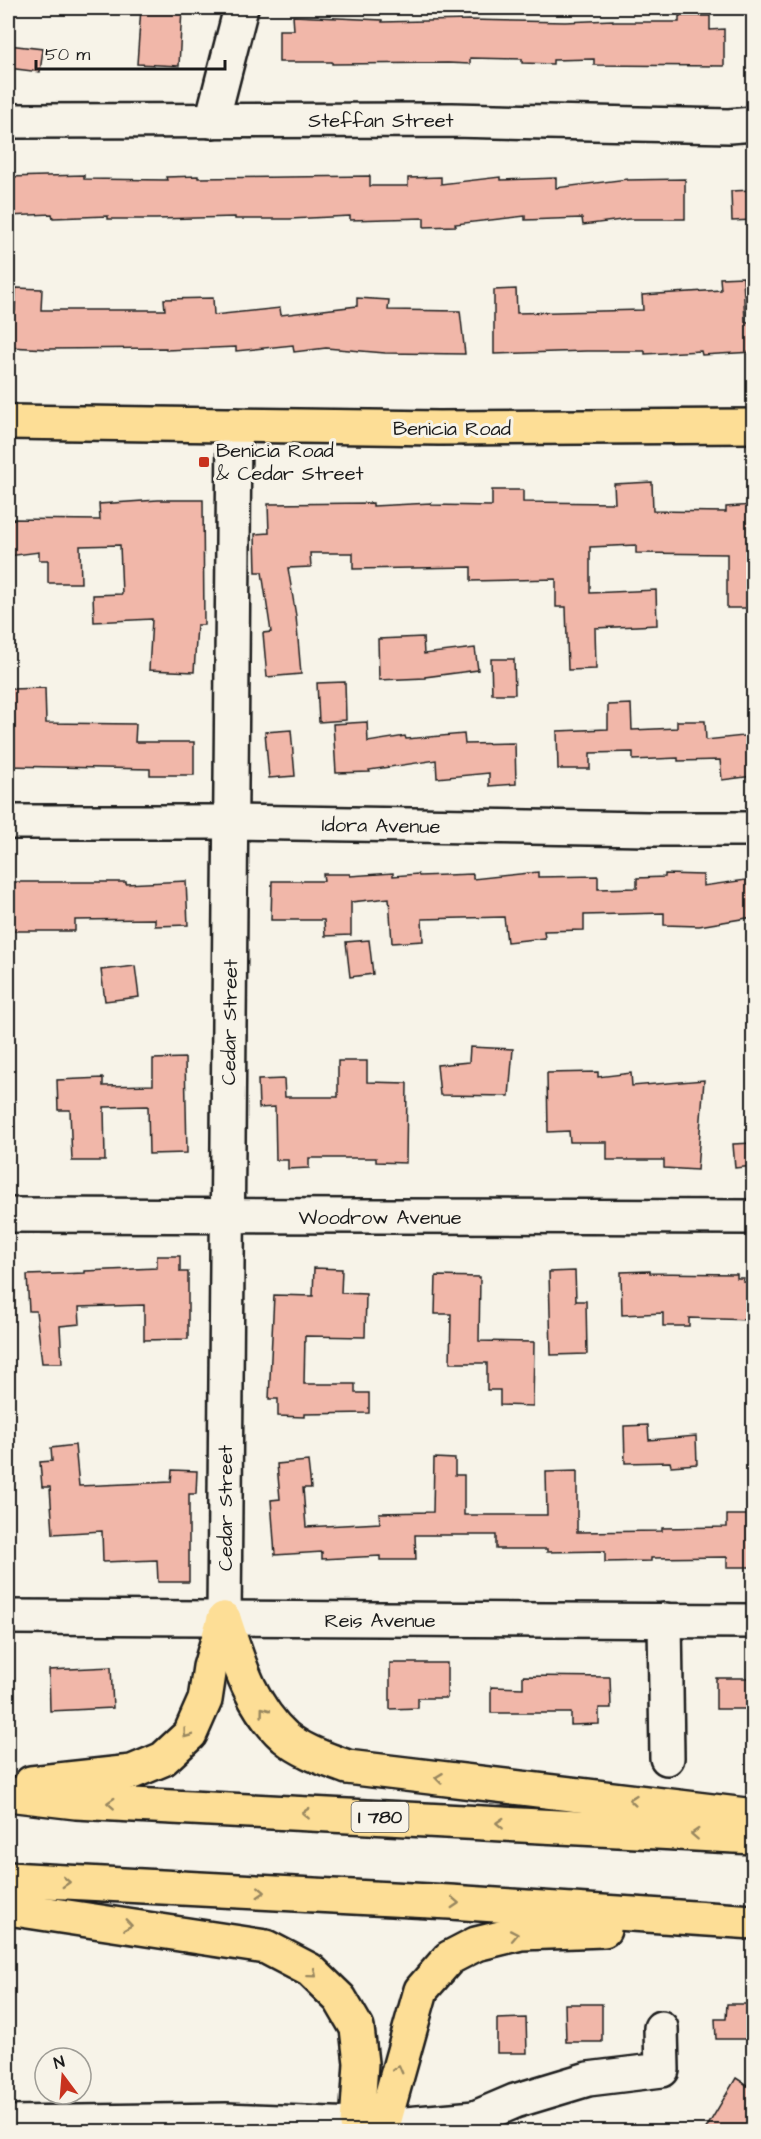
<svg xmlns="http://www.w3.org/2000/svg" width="761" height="2139" font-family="'Architects Daughter',sans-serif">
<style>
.building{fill:#f1b7a9;stroke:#1c1c1c;stroke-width:1.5}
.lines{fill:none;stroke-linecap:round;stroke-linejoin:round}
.minor-casing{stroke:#1c1c1c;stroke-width:38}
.major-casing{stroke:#1c1c1c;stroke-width:38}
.highway-casing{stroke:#1c1c1c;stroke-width:38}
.minor{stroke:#f7f3e8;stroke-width:33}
.major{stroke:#fdde96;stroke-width:33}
.highway{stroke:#fdde96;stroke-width:33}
.oneway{stroke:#98875f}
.poi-dot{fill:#c8321e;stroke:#f7f3e8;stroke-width:2}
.labels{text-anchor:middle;stroke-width:6;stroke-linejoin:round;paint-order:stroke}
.shield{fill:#f7f3e8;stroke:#5e5c59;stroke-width:1.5}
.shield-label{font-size:18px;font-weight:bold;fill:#1c1c1c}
.street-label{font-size:20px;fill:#1c1c1c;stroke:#f7f3e8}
.poi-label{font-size:20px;fill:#1c1c1c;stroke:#f7f3e8;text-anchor:start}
</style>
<rect width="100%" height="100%" fill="#f7f3e8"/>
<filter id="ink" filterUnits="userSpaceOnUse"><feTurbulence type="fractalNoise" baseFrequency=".0167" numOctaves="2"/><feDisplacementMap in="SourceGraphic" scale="12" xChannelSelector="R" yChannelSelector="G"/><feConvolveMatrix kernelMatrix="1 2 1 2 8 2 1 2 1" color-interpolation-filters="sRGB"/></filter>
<g filter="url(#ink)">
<g class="building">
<polygon points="141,8 182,8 179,66 137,64"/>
<polygon points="293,16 382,20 382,22 469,20 565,22 613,20 613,22 679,22 679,16 710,16 710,30 724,29 724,66 594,65 594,59 553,60 553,64 522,63 522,59 470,58 470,64 448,63 332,64 332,62 279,62 279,30 294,30"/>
<polygon points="8,45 43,49 40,72 8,68"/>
<polygon points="84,175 84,179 167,180 166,177 198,176 198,178 370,176 370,186 408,186 408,178 441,177 441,184 500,177 500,180 556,178 556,188 627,179 627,180 685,179 685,219 629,219 583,225 582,218 525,220 525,216 455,224 456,226 424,227 424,218 350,220 350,216 290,219 235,219 235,217 156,219 108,219 108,216 53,218 52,214 8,216 8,177"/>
<polygon points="753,190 753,220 732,221 731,191"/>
<polygon points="743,277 745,322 753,322 753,352 702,355 701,351 645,354 645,351 586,351 494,354 494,290 516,289 517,313 643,310 642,295 721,290 720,278"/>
<polygon points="16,288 42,289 41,310 165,310 164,299 213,298 214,315 280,308 281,315 357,306 357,298 389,300 388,310 460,311 465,354 385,353 326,348 294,352 293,345 236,351 236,347 166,350 166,348 49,349 8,347 8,311 15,311"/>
<polygon points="652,482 653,511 726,512 726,507 753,505 753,608 727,608 727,554 636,553 636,545 590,547 590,593 656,590 657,625 595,628 596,669 568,670 566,607 556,607 556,579 471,581 471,567 353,569 353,553 310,553 311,567 288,568 296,616 301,674 267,677 263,633 271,632 262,572 256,572 255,534 269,533 268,504 373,503 373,506 431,503 431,505 492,506 492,490 523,490 523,502 615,503 614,484"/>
<polygon points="158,500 203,500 204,625 197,625 194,672 149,670 152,619 94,622 93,595 122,594 120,545 80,546 81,583 48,583 48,560 39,560 39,552 8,556 8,519 100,520 99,504"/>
<polygon points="423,637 424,654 475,648 478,670 425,677 425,678 379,680 378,639"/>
<polygon points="491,659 514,659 515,694 492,694"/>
<polygon points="345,682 346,720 319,722 317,683"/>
<polygon points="45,688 46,723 136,724 135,742 194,742 194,775 150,775 150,769 8,766 8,698 11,698 11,689"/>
<polygon points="631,704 632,730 677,728 677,721 705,721 706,740 753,735 753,776 722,780 720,760 678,761 678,758 633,760 633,752 590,753 590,769 558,769 557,731 608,729 608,705"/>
<polygon points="367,722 368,742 405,736 406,739 464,734 465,744 515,743 516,784 489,786 489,773 437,778 436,760 369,770 370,772 336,773 333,724"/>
<polygon points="291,730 295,776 269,778 265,732"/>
<polygon points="538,872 538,877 598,876 598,889 637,888 637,878 665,877 665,874 703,875 703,886 753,879 753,917 699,926 664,925 664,913 584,915 584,930 544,931 545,938 507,942 504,917 422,919 423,941 392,943 389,898 351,902 351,935 325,936 324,920 271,920 272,881 324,881 323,874 350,874 350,876 393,873 393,876 418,874 419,876 473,874 473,879"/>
<polygon points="186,881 188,925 155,926 155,919 75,920 75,931 8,931 8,882 126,882 126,884"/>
<polygon points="369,940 373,974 350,977 346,942"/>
<polygon points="135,966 139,997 105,1001 101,970"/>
<polygon points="470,1047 513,1049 509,1096 440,1095 437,1065 469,1062"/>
<polygon points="185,1058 187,1153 149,1154 148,1106 104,1107 105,1161 72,1161 70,1110 58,1110 57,1080 103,1078 103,1086 153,1085 153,1059"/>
<polygon points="338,1061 367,1061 367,1082 407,1083 406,1163 376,1162 376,1158 309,1158 309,1168 288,1169 288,1160 276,1160 275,1107 259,1108 258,1080 284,1079 285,1097 338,1097"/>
<polygon points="598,1072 598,1077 631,1073 632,1086 704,1080 697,1170 664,1168 664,1160 607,1160 607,1142 570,1142 569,1131 548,1132 547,1073"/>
<polygon points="753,1143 753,1166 735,1168 733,1144"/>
<polygon points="157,1256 180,1256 180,1272 188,1272 188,1339 144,1340 144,1305 79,1307 80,1324 60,1326 62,1363 42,1363 36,1311 29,1311 27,1275 85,1273 85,1271 157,1268"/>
<polygon points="314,1268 342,1269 341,1293 366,1294 365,1337 305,1336 304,1384 355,1384 355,1393 369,1393 369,1413 304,1414 304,1417 278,1416 278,1399 269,1399 274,1295 313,1296"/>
<polygon points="575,1271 576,1301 586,1301 587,1354 551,1355 549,1272"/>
<polygon points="650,1271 650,1273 737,1274 737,1278 744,1278 743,1282 753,1282 753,1314 751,1314 751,1320 689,1318 689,1326 663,1326 663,1313 622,1315 621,1272"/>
<polygon points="436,1276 480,1277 479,1341 534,1342 533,1406 500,1405 500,1390 487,1390 487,1363 450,1363 451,1314 435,1314"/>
<polygon points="648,1425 649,1440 696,1436 697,1464 671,1466 670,1462 625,1463 624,1426"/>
<polygon points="75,1445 79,1486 171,1482 172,1470 197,1471 196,1494 189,1494 189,1582 158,1582 157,1560 103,1562 102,1531 53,1534 50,1487 42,1487 40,1462 52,1461 51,1448"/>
<polygon points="434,1458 455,1459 455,1475 464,1475 464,1515 547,1515 546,1472 577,1471 577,1532 662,1531 662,1528 727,1527 727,1515 753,1515 753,1567 727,1567 727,1557 651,1558 651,1561 605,1562 605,1551 547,1552 547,1549 496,1549 496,1535 415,1535 416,1560 380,1560 380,1556 322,1559 322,1552 275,1555 271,1500 280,1499 277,1464 308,1461 311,1488 303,1488 306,1527 380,1523 379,1513 433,1512"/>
<polygon points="390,1663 447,1663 447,1698 418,1698 418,1708 390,1709"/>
<polygon points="111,1667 113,1708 50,1711 49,1670"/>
<polygon points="523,1676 610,1677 611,1708 599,1708 599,1724 571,1725 571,1713 491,1713 491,1687 523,1688"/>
<polygon points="716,1678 753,1678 752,1709 716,1709"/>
<polygon points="565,2004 602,2004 602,2042 566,2042"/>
<polygon points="727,2004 753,2004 753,2039 716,2039 715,2019 726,2019"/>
<polygon points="526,2018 527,2053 497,2053 497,2019"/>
<polygon points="736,2078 753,2089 753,2132 704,2132"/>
</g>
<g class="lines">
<g class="minor-casing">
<g id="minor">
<polyline points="8,121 452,120 729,126 754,124"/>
<polyline points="212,121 241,8"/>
<polyline points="8,822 231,822 648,829 754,829"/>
<polyline points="8,1215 754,1217"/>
<polyline points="8,1617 754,1621"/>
<polyline points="224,1619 234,425"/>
<polyline points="665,1620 667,1758"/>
<polyline points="8,2123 226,2120 383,2126 475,2118 515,2101 588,2079 662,2070 661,2028"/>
</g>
</g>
<g class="major-casing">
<polyline id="major" points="8,422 439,428 754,426"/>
</g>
<g class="highway-casing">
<g id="highway">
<path d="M224 1619C238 1661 251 1707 285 1737 303 1752 326 1759 347 1767L754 1816"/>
<polyline points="31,1783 132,1772 163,1759 190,1734 205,1700 210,1667 224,1619"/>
<polyline points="8,1794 76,1802 754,1837"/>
<polyline points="8,1879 450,1902 754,1922"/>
<polyline points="8,1908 266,1947 310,1970 340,1999 357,2028 361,2063 357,2124"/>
<polyline points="383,2126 421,1990 449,1958 476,1944 521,1933 604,1930"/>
</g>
</g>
<use href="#minor" class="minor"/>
<use href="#major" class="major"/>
<use href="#highway" class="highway"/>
</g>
<defs><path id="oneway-chevron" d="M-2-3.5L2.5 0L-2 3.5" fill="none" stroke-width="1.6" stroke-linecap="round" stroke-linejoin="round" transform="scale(1.5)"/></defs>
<g class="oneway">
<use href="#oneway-chevron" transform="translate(264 1711) rotate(-127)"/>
<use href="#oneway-chevron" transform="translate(187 1734) rotate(127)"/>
<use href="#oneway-chevron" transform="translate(439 1778) rotate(-173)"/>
<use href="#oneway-chevron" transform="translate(633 1800) rotate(-174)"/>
<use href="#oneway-chevron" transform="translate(111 1803) rotate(-177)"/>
<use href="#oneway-chevron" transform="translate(306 1813) rotate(-177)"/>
<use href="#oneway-chevron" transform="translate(500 1823) rotate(-177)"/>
<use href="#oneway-chevron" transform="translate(695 1834) rotate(-177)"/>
<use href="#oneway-chevron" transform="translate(66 1882) rotate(3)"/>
<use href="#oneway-chevron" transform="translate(261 1892) rotate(3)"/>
<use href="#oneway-chevron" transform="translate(455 1903) rotate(3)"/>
<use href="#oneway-chevron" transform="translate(128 1925) rotate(8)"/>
<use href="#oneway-chevron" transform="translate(514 1935) rotate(-11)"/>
<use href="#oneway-chevron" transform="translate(313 1974) rotate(40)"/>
<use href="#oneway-chevron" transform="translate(398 2069) rotate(-75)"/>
</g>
</g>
<rect class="poi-dot" x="198" y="456" width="12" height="12" rx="3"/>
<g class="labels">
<rect class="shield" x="351.5" y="1802" width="57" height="30" rx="4.5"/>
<g class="shield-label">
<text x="380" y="1823">I 780</text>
</g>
<g class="street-label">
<text x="381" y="127">Steffan Street</text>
<text x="452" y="435">Benicia Road</text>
<text transform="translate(381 825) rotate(1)" y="7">Idora Avenue</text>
<text transform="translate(229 1022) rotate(-89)" y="7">Cedar Street</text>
<text x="380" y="1224">Woodrow Avenue</text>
<text transform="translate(225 1508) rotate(-90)" y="7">Cedar Street</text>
<text x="380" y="1627">Reis Avenue</text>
</g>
<g class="poi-label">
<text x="216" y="457">Benicia Road<tspan x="216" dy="23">&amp; Cedar Street</tspan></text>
</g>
</g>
<rect width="761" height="2139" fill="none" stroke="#f7f3e8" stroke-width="30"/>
<rect x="15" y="15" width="731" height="2109" fill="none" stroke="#1c1c1c" stroke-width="2" filter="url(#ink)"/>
<g transform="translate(63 2076) rotate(344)"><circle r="28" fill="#f7f3e8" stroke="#9f9d96" stroke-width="1.5"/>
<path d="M0-4.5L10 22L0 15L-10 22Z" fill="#c8321e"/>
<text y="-9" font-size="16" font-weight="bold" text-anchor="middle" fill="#1c1c1c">N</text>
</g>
<path d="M36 60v9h189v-9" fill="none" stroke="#1c1c1c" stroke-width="3"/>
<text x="45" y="60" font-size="18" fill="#1c1c1c" stroke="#f7f3e8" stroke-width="4.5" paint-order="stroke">50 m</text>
</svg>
